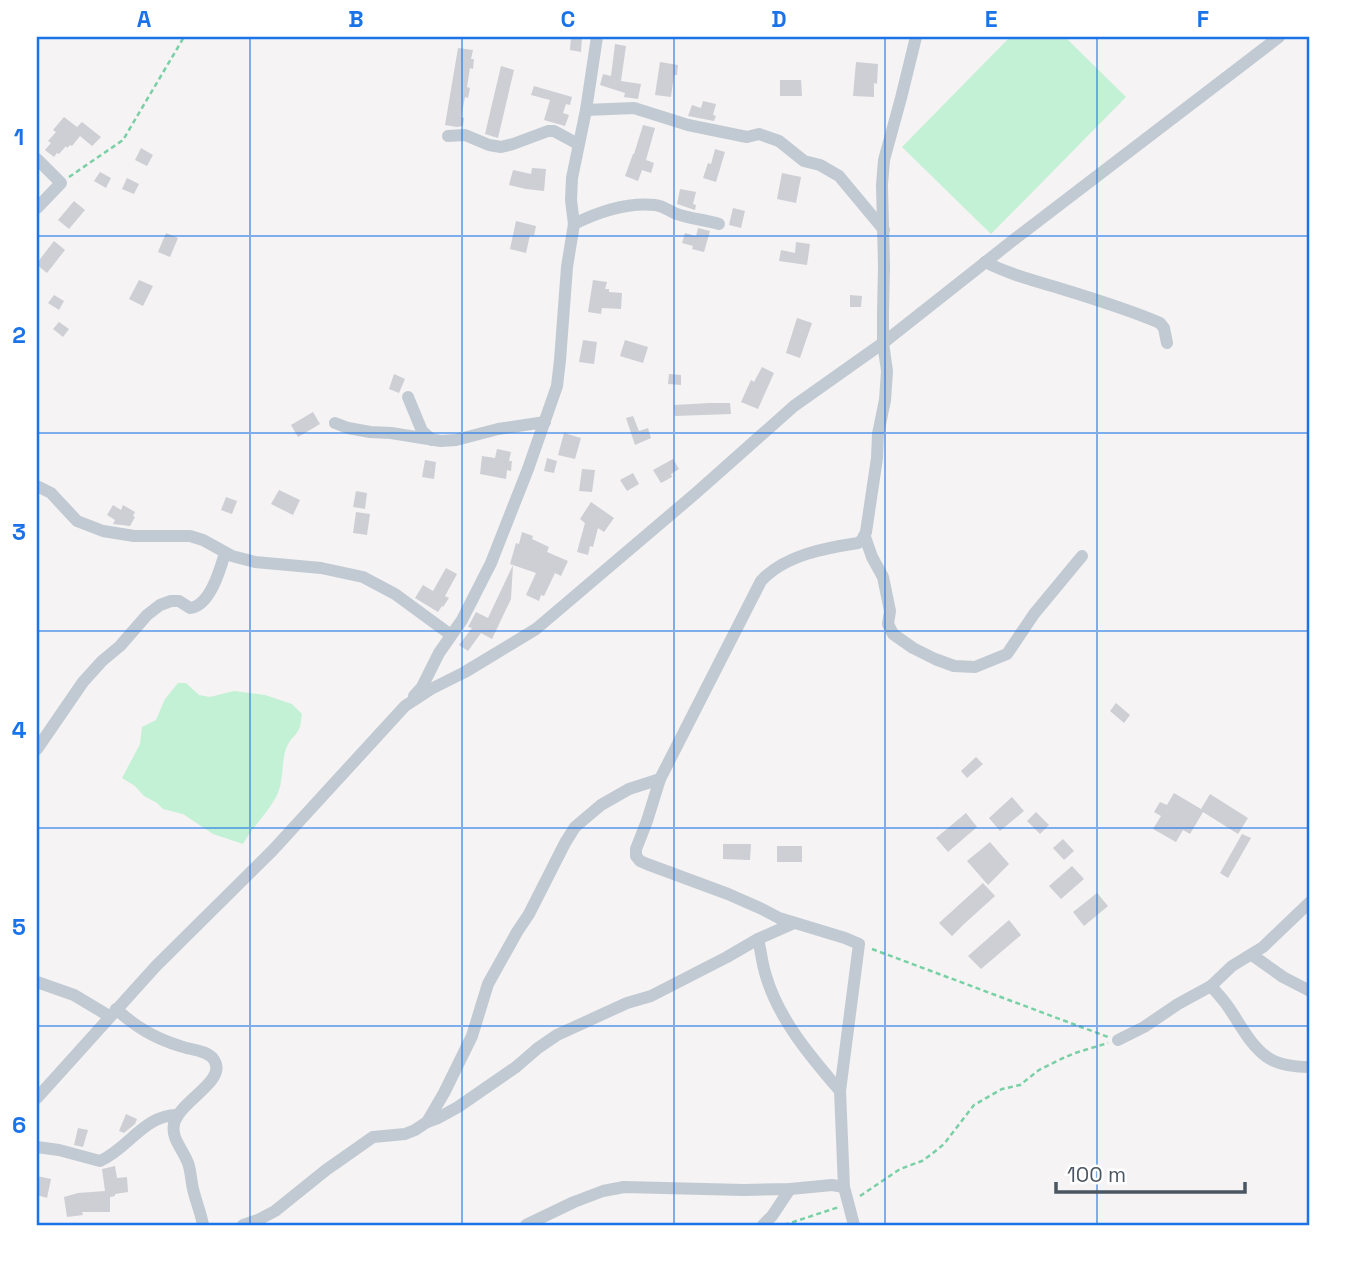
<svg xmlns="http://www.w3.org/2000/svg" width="1347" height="1262" font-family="'Space Grotesk',sans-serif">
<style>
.green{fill:#c3f1d5}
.building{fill:#cdcfd5}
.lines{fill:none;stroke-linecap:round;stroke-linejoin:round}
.path{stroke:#7ad0a6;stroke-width:2.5;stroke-dasharray:5 3.5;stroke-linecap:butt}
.minor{stroke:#c1cad2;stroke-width:12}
.grid{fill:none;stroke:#1a73e8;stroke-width:2;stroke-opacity:0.55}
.neatline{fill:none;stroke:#1a73e8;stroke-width:2.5}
.grid-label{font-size:23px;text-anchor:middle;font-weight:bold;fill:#1a73e8}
</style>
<rect width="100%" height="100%" fill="#f5f3f3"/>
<g class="green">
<polygon points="1010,37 1065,37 1126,97 991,234 902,147"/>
<path d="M178 683H186L199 695 210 697 234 691 265 695 292 704 302 714C301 719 301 727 298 731 294 738 290 738 286 749 281 763 284 778 278 793 269 812 253 826 243 844L213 834 183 814 163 809 157 803 144 796 135 786 122 778 140 744 142 727 156 720 165 699Z"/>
</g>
<g class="building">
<polygon points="571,37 582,37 581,52 570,50"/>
<polygon points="615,44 626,46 621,81 641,84 638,99 624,97 625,93 600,85 603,74 611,76"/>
<polygon points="458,48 473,50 471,59 474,59 473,69 470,68 467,87 470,88 468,98 465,97 461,117 464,118 463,126 457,127 445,125"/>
<polygon points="660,62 678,65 677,75 674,75 671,97 655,95"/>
<polygon points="856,62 878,64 877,84 874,83 874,97 853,96"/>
<polygon points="501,66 514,70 498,138 485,134"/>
<polygon points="780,80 801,80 802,96 780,96"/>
<polygon points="534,86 572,97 570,105 566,104 563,113 569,115 565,126 544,120 550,100 531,95"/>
<polygon points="703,101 716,104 713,115 716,116 714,121 688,116 692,105 701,108"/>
<polygon points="64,117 77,127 82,122 101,137 92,146 80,136 72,146 70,145 67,148 66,146 59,154 57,153 54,157 45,150 51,143 48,141 56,132 53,130"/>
<polygon points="643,125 655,128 646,160 654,163 651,173 642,170 638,181 625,176 633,154 634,154"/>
<polygon points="141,148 153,155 147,166 135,160"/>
<polygon points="715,149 725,152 716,182 703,178 708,163 711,164"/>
<polygon points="532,168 546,169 544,191 526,189 509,185 513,170 531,174"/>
<polygon points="100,172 111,178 106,188 94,181"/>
<polygon points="782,173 801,177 796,203 777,199"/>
<polygon points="127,178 139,184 134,194 122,189"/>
<polygon points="680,189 696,192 693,204 696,205 695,210 677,204"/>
<polygon points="74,201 85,210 69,229 58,220"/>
<polygon points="733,208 745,211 741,228 729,225"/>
<polygon points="516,221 536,226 534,236 530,235 526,253 510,249"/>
<polygon points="698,228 710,231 704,252 692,249 693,246 682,243 685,233 696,236"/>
<polygon points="166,233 178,238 170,257 158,252"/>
<polygon points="54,241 65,250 47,273 37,265 37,263"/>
<polygon points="796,242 810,244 807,265 779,261 781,250 795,253"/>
<polygon points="139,280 153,286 143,306 129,299"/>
<polygon points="593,280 607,282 605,289 609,289 609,292 622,293 621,309 602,308 601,314 588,312"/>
<polygon points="54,295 64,301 59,310 48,303"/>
<polygon points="850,295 862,296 861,307 850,307"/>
<polygon points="797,318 812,323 800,358 786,353"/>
<polygon points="59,322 69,329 63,337 53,329"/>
<polygon points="583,340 597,342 594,364 579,362"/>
<polygon points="625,340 648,347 643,363 620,356"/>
<polygon points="762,367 774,373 758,409 741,402 751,380 754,382"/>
<polygon points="394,374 405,379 399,393 389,389"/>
<polygon points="669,374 681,375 681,385 668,384"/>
<polygon points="710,403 730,403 731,414 675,416 674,405"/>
<polygon points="313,412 320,424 298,437 291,425"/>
<polygon points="633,416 639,431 648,428 651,438 635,445 626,418"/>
<polygon points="564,433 581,438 575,459 558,455"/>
<polygon points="497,449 511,452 509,461 512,461 511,471 507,470 506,479 480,474 482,456 495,458"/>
<polygon points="547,458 557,461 554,473 544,471"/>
<polygon points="673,459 679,469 671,474 672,477 661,483 653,470"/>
<polygon points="425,460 436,462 434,479 422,477"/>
<polygon points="582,469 595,470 592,492 579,491"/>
<polygon points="633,473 639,484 627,491 620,480"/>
<polygon points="279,490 300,500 293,515 271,504"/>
<polygon points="356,491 367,493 365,509 353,507"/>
<polygon points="226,497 237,501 232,514 221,510"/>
<polygon points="591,502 614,518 604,532 598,528 593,547 590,546 588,555 577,552 585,523 580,519"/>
<polygon points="113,505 121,510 123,505 135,512 133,516 135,517 130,526 113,524 115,520 107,515"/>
<polygon points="356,512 370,514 367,535 353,533"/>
<polygon points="522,532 533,536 532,539 549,547 547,552 568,561 561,576 555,573 544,596 541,595 539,601 526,595 536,573 510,564 516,543 519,544"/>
<polygon points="513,565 511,599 492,639 481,633 468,651 459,645 472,628 468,627 476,612 488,618"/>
<polygon points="446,568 457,574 445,596 449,598 443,607 442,606 438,612 415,598 423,585 433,591"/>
<polygon points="1116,703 1130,715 1124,723 1110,711"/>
<polygon points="976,757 983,764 967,778 961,771"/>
<polygon points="1174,793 1201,809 1210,794 1248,818 1238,834 1203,812 1190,834 1183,830 1176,842 1153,829 1161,816 1154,812 1160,802 1167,805"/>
<polygon points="1012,797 1024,811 1000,831 989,818"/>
<polygon points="1036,812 1049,825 1040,834 1027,821"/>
<polygon points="966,813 977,827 948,852 936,838"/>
<polygon points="1242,834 1251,838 1228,878 1220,873"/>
<polygon points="1063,839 1074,851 1064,860 1053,848"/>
<polygon points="990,842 1009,864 988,885 967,861"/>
<polygon points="723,844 751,844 750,860 723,859"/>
<rect x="777" y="846" width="25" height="16"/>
<polygon points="1072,866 1084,879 1061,899 1049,886"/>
<polygon points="983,883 995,896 963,925 952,936 939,923"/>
<polygon points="1097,893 1108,906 1084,926 1073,912"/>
<polygon points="1009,920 1021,935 981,969 968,956"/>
<polygon points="126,1114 137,1119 135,1124 124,1133 119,1131"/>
<polygon points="78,1128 88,1130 83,1147 74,1145"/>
<polygon points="115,1166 117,1178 127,1177 128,1192 115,1194 115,1196 110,1197 110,1212 82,1212 83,1215 67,1217 64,1197 78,1193 105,1191 102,1169"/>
<polygon points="37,1176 51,1179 47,1198 37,1195"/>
</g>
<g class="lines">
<g class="path">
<polyline points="69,177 123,140 184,37"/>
<polyline points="872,949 1108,1037"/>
<polyline points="860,1196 900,1169 922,1161 933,1153 944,1144 974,1105 1002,1089 1020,1085 1039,1070 1061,1059 1075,1053 1108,1043"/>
<polyline points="784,1225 839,1207"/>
</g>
<g class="minor">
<polyline points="586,110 634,108 688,125 747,137 759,134 779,141 804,161 820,165 839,176 884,230"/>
<polyline points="448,136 465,135 489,145 501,147 513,144 548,131 554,131 578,144"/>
<polyline points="37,159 61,183 37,208"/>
<path d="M574 224C598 212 627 202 655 205 665 206 671 213 680 215 693 219 706 220 719 224"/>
<path d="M985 262C1007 273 1028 279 1052 286 1088 297 1125 308 1160 323L1164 328 1167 343"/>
<polyline points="408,397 422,431 432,440"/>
<polyline points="335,423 348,428 370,432 391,433 441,441 456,440 498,429 545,422"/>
<polyline points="37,486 51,493 77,521 103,531 134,536 190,536 203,540 232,556 255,562 321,568 363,577 395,594 451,635"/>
<polyline points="865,537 872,557 883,577 890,611 888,624 893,634 913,648 935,659 954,666 975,667 1007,654 1034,614 1082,556"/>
<polyline points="414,696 422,687 439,653 462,620 491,563 528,469 557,386 560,360 567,267 574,224 571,200 572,178 586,110 597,37"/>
<path d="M37 749 83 682 102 661 120 646 147 615 160 605 171 601H179L190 608C210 606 220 570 225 553"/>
<path d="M758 939C761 951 762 964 766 976 779 1020 811 1057 840 1091"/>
<polyline points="1252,955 1283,977 1310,991"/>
<polyline points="37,982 74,995 109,1016"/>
<path d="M1211 986C1217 993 1224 1000 1229 1008 1240 1024 1250 1045 1267 1057 1279 1066 1296 1067 1310 1067"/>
<path d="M116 1009C136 1027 154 1038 180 1046 190 1050 208 1050 214 1060 228 1081 179 1101 174 1124 171 1139 183 1149 188 1163 191 1171 191 1181 193 1189 196 1202 201 1213 203 1225"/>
<polyline points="1118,1040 1144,1027 1178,1004 1211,986 1232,966 1263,947 1310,902"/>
<polyline points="37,1098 156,966 273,850 405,706 431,689 465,672 536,629 696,493 794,406 883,343 1016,238 1279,37"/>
<polyline points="427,1122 438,1118 458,1107 516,1067 538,1048 557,1035 627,1003 651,996 727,957 758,939 794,923"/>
<path d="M37 1147 59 1150 100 1161C128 1149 144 1115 177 1115"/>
<polyline points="243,1225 258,1220 275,1211 326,1170 373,1137 405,1134 415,1130 427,1122 444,1093 472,1036 488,984 517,932 529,914 565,843 575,827 601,805 629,789 660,779"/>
<polyline points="526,1225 574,1202 603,1191 624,1187 744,1190 790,1189 832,1185 844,1187"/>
<polyline points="763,1225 772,1216 790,1189"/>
<path d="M854 1225 844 1187 840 1091 859 944 845 938 779 918 762 909 728 894 647 864 640 861 636 856V849L647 821 660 779 761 581C785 555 825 548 858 543L862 540 866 532 877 458 878 434 885 400 887 371 883 343V313L884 266 882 185 884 160 901 98 916 37"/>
</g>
</g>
<path class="grid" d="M250 37V1225M462 37V1225M674 37V1225M885 37V1225M1097 37V1225M37 236H1310M37 433H1310M37 631H1310M37 828H1310M37 1026H1310"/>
<rect width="1347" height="1262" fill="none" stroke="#ffffff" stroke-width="77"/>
<path d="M1056 1182v10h189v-10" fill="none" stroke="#4a5661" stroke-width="3.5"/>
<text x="1067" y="1182" font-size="21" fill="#4a5661" stroke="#ffffff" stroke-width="5" paint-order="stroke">100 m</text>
<rect x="38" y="38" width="1270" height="1186" class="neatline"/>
<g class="grid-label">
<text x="144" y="27">A</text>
<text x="356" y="27">B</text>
<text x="568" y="27">C</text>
<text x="779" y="27">D</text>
<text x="991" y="27">E</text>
<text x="1203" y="27">F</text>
<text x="19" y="145">1</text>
<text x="19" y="343">2</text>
<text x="19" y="540">3</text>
<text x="19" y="738">4</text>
<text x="19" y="935">5</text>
<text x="19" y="1133">6</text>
</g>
</svg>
